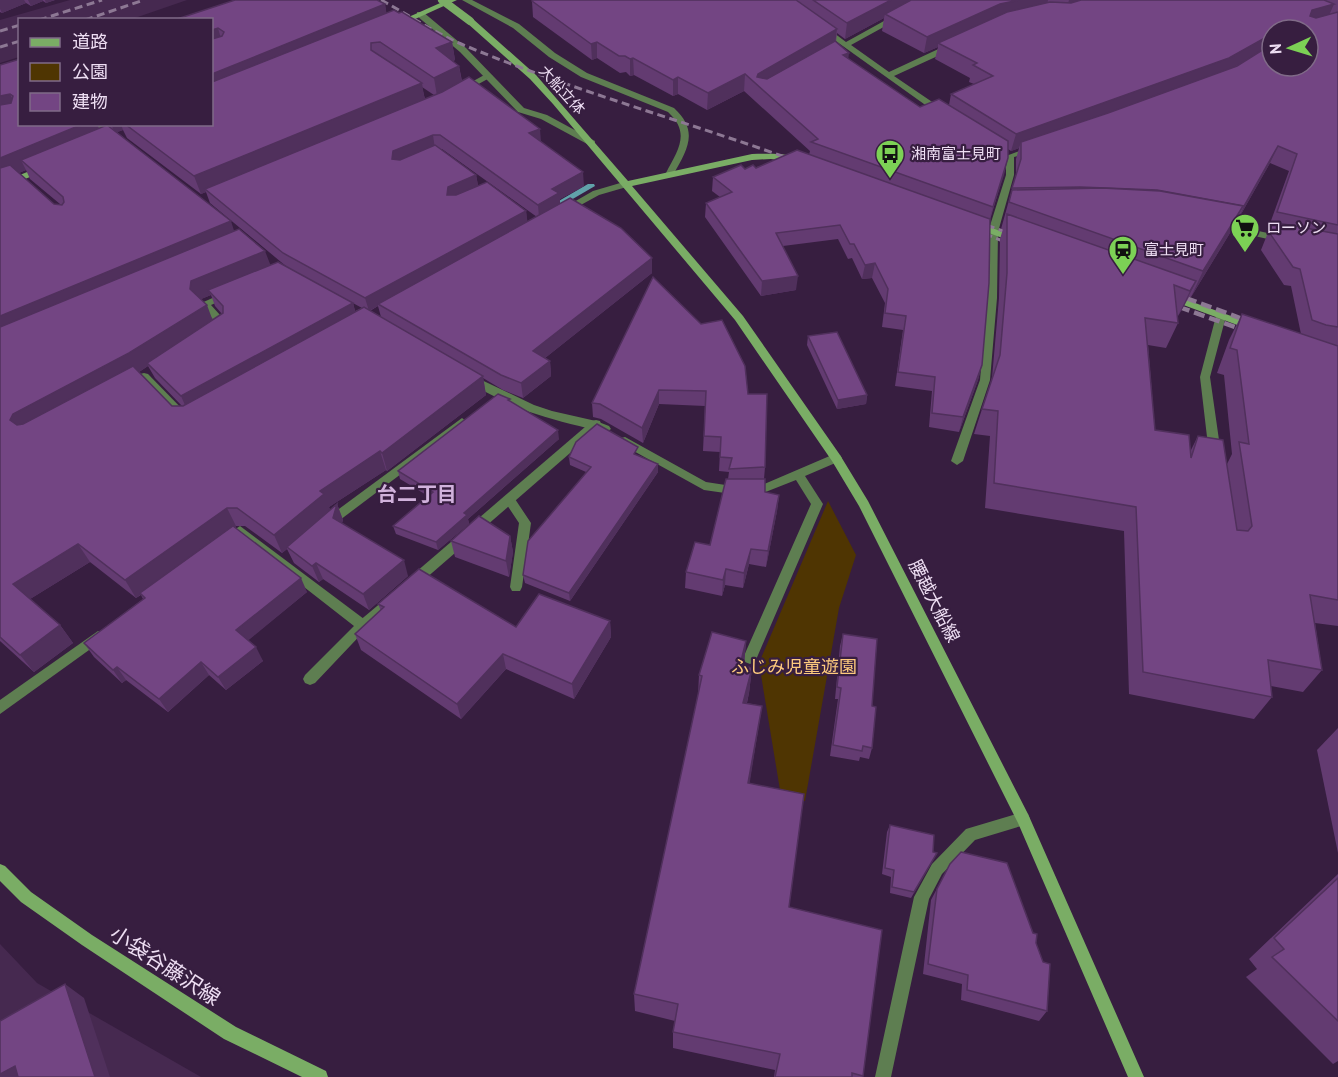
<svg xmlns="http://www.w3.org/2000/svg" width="1338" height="1077" font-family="'PT Sans','Noto Sans JP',sans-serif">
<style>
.built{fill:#462950}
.green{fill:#4f3502}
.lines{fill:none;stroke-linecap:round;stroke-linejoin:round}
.stream{fill:#61a2aa;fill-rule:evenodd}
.lane{fill:#5e7e51;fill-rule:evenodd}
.street{fill:#5e7e51;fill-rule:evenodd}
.secondary{fill:#7aad65;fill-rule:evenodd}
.rail-far1{stroke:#8d7894;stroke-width:3;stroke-dasharray:8 4.5;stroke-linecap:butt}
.rail{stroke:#8d7894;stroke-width:4.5;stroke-dasharray:11 5;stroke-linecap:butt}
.secondary-bridge{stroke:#7aad65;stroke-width:8}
.wall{fill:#633b71;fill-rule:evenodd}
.shaded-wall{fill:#50305c}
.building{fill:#734583;stroke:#50305c;stroke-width:1.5}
.labels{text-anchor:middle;stroke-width:4.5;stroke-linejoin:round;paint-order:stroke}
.far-street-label{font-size:15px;fill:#eedef3;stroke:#371e40}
.far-poi-label{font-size:15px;fill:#eedef3;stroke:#371e40;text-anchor:start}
.street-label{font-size:18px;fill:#eedef3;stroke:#371e40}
.park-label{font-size:18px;fill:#fdca7d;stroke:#371e40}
.neighbourhood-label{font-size:20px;font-weight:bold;fill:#d1b2dc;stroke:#371e40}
.near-street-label{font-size:21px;fill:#eedef3;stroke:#371e40}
</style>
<rect width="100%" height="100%" fill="#371e40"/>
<g class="built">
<polygon points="70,0 187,0 132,19 20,20 19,57 0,63 0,20"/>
<polygon points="0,944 37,983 201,1077 0,1077"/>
</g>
<polygon class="green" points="828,501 856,555 839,608 805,801 781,796 759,663"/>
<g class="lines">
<polygon class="stream" points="588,184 594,184 595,186 552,211 546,211 545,209"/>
<g class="lane">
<polygon points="486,74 493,76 466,91 459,89"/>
<polygon points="93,124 102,124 116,139 109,141"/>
<polygon points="627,181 630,182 630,186 599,195 568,212 562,212 560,210 593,191"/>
<polygon points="1218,222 1281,236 1286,239 1281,242 1215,227 1213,225"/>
<polygon points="993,229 998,232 997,298 990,380 963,461 957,465 951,461 980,380 987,298 988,232"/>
<polygon points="226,292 231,295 229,297 211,305 229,325 220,331 215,328 218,325 199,304"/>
<polygon points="1221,313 1226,316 1210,377 1221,454 1215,458 1209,454 1200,377 1216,316"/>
<polygon points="144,373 148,374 187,414 188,417 187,420 179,420 140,380 139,377 140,374"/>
<path d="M471 375 534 405 552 411 596 421 609 426 611 429 605 433C582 426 559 422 536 414 512 406 489 394 467 382L466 379 467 376Z"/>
<polygon points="462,418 467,422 466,425 332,526 324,526 322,523 324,520"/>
<polygon points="625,437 706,482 732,486 762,485 832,455 840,455 842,458 840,461 805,476 823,504 755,662 750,664 745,662 743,658 811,504 796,480 763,493 732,494 704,490 621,444 619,441 621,438"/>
<polygon points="509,495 513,496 531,523 522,587 520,591 512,591 510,587 519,523 503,499"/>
<polygon points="240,526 368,622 369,626 315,683 310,685 305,683 303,679 305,675 354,626 240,537 232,543 224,543 222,540 224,537"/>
<polygon points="98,631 103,632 104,636 103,640 0,714 0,700"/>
<polygon points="1023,812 1028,814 1030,819 1028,824 975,840 942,874 929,899 891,1077 875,1077 914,897 932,864 966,829"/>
</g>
<g class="street">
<path d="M462 0H472L519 24 555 53 587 73 674 108C699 131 688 149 673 175L666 173C678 150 691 133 668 112L581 77 549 57 513 28Z"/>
<polygon points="417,12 423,12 466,48 524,108 547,115 595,141 595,145 589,145 541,119 518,112 460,52 417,16"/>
<polygon points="893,16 900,18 851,45 889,72 947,45 953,45 953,49 894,76 944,110 944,114 938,114 819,29 826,27 846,42"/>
<polygon points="1033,146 1037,149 1036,151 1014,157 1014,175 998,232 993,235 990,234 988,232 1006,175 1006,156"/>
<polygon points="596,420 600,421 601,424 600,427 417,586 409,586 407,582 409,578 592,421"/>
<polygon points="393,595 397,596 399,600 397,604 368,630 363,631 358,630 357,626 358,622 389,596"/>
</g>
<g class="secondary">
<polygon points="447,0 457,0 402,25 395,23"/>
<path d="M467 19H473L536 75 628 181 752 154C767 154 788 152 800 160L796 163 771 159 752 160 632 186 743 316 840 455 868 501 1028 814 1144 1077H1128L1018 823 859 506 832 461 735 320 553 104 530 79 467 23Z"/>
<polygon points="42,166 45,167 45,171 0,189 0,183"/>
<polygon points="976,222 1019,238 1021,240 1019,242 1013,242 973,227 971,225"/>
<polygon points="1173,295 1256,325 1257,327 1252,330 1248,329 1170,300 1170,296"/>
<polygon points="0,864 5,866 31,892 92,935 236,1027 326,1071 328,1077 302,1077 224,1039 82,945 21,902 0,881"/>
</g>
<g class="rail-far1">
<path d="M381 0C409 15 436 34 466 46 574 91 688 122 799 162"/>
<polyline points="39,20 102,0"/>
<polyline points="85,20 144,0"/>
<polyline points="0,31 20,25"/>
<polyline points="0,47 20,41"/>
<polyline points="975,221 1017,236"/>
<polyline points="973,229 1015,246"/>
</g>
<g class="rail">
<polyline points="1186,298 1256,324"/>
<polyline points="1179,307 1249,332"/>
</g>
<polyline class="secondary-bridge" points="442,0 470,21"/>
</g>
<g class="wall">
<polygon points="0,0 55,0 46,3 43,1 31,6 26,3 2,13 0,12"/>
<path d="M533 0H1338V346L1335 345 1338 346V626L1315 623 1322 670 1303 692 1271 686 1272 697 1254 719 1129 694 1124 531 985 508 990 436 974 434 992 378 999 298 1000 239 1003 229H1001L1016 175V159L1019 148 1011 151 1008 149V158L990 220 982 365 978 380 959 432 929 427 932 391 895 386 903 330 882 327 885 303 872 278 862 279 852 258 848 259 838 239 783 246 796 290 761 296 705 217 706 203 720 197 712 191 713 177 809 155 810 151 744 91 707 110 678 94 673 96 634 75 630 76 626 72 620 73 597 58 592 60 533 17 532 1ZM884 18 882 31 924 53 938 47 935 59 970 78 969 82 974 84 951 94 949 105 920 107 849 59 836 42 837 33 845 39ZM1272 30H1308L1272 66ZM1270 163 1289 171 1268 229 1269 230 1261 250 1284 285 1291 286 1301 334 1242 314 1229 340 1217 373 1224 375 1232 454 1227 464 1198 436 1190 452 1155 430 1148 345 1166 348 1178 323 1177 315 1178 316 1184 306 1189 297H1191L1230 233 1235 223H1236Z"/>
<path d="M385 4 386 13 452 42 455 60 453 61 459 66 462 81 541 142 584 186 560 199V204L652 258V273L545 358 550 361 551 376 523 398 503 390 483 378 486 395 387 471 386 470 329 507 330 510 337 504 343 520 342 523 408 576 369 610 323 579 319 582 294 563 287 549 282 553 245 526H236L235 527 307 592 248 640 263 661 226 690 209 675 168 712 126 680 122 683 94 657 84 643 143 599 141 595 136 598 90 562 30 599 60 625 73 643 34 672 0 641V65L20 59V124H97L99 128 107 125 106 124H212V20ZM422 87 434 95 425 99ZM123 130 127 138 201 194 206 192 210 203 287 267 270 265 234 231 117 132ZM441 149H442L537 217 527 222 526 211 478 186 476 175ZM26 170 30 179 60 204H54L19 173ZM302 275 362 308 355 311 353 303ZM211 295 215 306 222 314 213 320 201 299ZM378 306 381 317 370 311ZM148 366 155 378 182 406H172L139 372Z"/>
<polygon points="653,277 748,394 765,467 764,479 765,492 779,495 777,511 766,567 749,564 743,588 725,585 722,596 685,588 686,572 710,545 728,479 729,472 719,471 720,452 703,451 705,406 659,404 643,443 601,419 593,417 592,403"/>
<polygon points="808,336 867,395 866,404 837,409 807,345"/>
<polygon points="510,402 559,439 468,519 469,524 438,550 396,534 393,526 428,496 400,479 398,471"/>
<polygon points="638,455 658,464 658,472 570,601 525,583 523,575 586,472 570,465 569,457"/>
<polygon points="510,536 513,552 509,577 455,557 451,541"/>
<polygon points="378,604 516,627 610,621 611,637 574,699 506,669 461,719 361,650 355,634 381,611"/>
<polygon points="843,634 872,706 872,748 869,759 860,757 859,761 830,756 838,699 835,699 840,646"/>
<polygon points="746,641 744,666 752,668 749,693 747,703 762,706 749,784 789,907 863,1077 774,1077 775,1070 673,1048 673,1032 675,1021 635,1011 634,994 698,695 699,675"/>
<polygon points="1338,728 1338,853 1317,750"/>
<polygon points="890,825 933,852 937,853 911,898 890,893 891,877 882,874 887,832"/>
<polygon points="950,864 1036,943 1047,1011 1039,1021 961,1000 962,984 923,974 931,900"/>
<polygon points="1338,874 1338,1061 1333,1064 1246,977 1257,969 1249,959"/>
</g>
<g class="shaded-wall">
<polygon points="0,0 24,0 26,3 2,13 0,9"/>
<polygon points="28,0 43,0 43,1 31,6"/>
<polygon points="45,0 55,0 46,3"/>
<polygon points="891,0 918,0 885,14 884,18 845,39 847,23"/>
<polygon points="1019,0 1048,0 1046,10 938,43 938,47 924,53 927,37 1000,4"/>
<polygon points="1069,0 1099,0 1066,11"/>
<polygon points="385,4 388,22 212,95 212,74"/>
<polygon points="1334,4 1327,20 1304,26 1312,10"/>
<polygon points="218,28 223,46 212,50 212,30"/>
<polygon points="837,29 835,45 757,85 758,74"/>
<polygon points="1272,34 1272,45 1222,74 1021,147 1021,142 1019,148 1011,151 1016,134"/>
<polygon points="452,42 455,60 439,66 436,48"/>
<polygon points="597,42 597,58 592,60 591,44"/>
<polygon points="849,53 847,70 843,55"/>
<polygon points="633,58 634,75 630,76 630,59"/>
<polygon points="459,66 462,84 437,96 434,78"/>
<polygon points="745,74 744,91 707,110 708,93"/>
<polygon points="678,77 678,94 673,96 673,80"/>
<polygon points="422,83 425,102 205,189 206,192 201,194 194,176"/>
<polygon points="10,94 19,112 0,117 0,96"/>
<polygon points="83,124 97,124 103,138 21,160 26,170 0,181 0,158"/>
<polygon points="111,124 121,124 123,130 115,133"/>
<polygon points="540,129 541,142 529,133"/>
<polygon points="433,135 435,149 396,165 392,159 393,151"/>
<polygon points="1278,146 1270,163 1236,223 1244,206"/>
<polygon points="1008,158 1004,175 988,224 993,207"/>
<polygon points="583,172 584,186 560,199 560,207 539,218 538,205 552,189"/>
<polygon points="476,175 479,189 450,201 447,195 448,187"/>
<polygon points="1243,206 1230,233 1191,297 1203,271"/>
<polygon points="526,211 528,225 378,304 378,306 369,311 365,298"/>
<polygon points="231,221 237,240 0,340 0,316"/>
<polygon points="265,251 272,269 208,290 211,295 199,300 190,289 191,281"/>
<polygon points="652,258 652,273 535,366 533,351"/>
<polygon points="875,263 872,278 862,279 865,265"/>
<polygon points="798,276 796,290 761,296 762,281"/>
<polygon points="1196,281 1184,306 1178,316 1190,291"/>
<polygon points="353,303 357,319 188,412 181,396"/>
<polygon points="207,305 214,324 147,363 148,366 139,372 22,438 10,420 13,414"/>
<polygon points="550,361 551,376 523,398 521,383"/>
<polygon points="982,365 978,380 959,432 963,417"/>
<polygon points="483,376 486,395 387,471 382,453"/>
<polygon points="659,390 659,404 643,443 642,428"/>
<polygon points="867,395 866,404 837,409 838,400"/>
<polygon points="558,430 559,439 468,519 469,524 438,550 436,542 464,513"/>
<polygon points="380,451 386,470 329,507 331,512 287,547 287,549 282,553 274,535 320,491"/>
<polygon points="658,464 658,472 570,601 569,593"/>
<polygon points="779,495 777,511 766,567 768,551"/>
<polygon points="337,504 343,520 338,534 333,518"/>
<polygon points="227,508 236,526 136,598 125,580"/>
<polygon points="510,536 513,552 509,577 506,561"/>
<polygon points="78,544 90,562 27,601 13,584"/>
<polygon points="751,549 749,564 743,588 744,573"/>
<polygon points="404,560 408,576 369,610 363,594"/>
<polygon points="316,563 323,579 319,582 312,566"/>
<polygon points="726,569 725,585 722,596 723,580"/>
<polygon points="301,578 307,592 244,644 236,630"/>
<polygon points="610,621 611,637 574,699 572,684"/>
<polygon points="60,625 73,643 34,672 20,655"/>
<polygon points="746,641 744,666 740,665"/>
<polygon points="256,647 263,661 226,690 218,677"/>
<polygon points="503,654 506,669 461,719 457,704"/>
<polygon points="201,662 209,675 168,712 159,699"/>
<polygon points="117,667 126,680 122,683 113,670"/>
<polygon points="752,668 749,693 741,728 743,703"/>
<polygon points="762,706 746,806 748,783"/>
<polygon points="65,984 84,998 110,1077 95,1077"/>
<polygon points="15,1066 35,1077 0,1077 0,1074"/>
</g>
<g class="building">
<polygon points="235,0 377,0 385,4 212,74 212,39 222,36 224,32 218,28 212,30 212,20 174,20"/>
<polygon points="533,0 796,0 837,29 758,74 757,77 767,79 835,41 849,53 843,55 920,107 939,99 1008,141 1008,158 993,207 811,142 818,139 745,74 708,93 678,77 673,80 633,58 630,59 625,56 619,56 597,42 591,44 532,1"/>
<polygon points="813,0 891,0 847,23"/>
<polygon points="911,0 1019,0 1000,4 927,37 885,14"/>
<polygon points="1081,0 1324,0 1334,4 1312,10 1310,16 1316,18 1338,12 1338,225 1277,212 1297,154 1278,146 1244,206 1157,190 1080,187 1012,188 1021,159 1021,142 1108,113 1237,66 1272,44 1272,66 1308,66 1308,30 1272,30 1272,34 1229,58 1016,134 951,94 993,76 973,65 977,63 938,43 1007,12 1050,2 1071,3"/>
<polygon points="394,10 399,13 402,12 452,42 436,48 459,66 434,78 380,42 371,43 371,50 422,83 194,176 125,124 212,124 212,82"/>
<polygon points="20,59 20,124 83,124 0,158 0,105 11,103 13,96 10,94 0,96 0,65"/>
<polygon points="469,77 540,129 529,133 583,172 552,189 559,193 538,205 440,135 433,135 393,151 392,159 400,160 435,145 476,175 448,187 447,195 456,195 487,182 526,211 365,298 283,253 205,189 442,92"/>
<polygon points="107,125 231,221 0,316 0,168 10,165 54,204 62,205 64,202 63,197 21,160"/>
<polygon points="797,150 990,219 989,283 982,365 963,417 932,413 935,377 898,372 906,316 885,313 888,289 875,263 865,265 854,244 850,244 840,225 776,233 798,276 762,281 706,203 732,192 713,177 741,165 745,169 753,165 756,168"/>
<polygon points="1102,188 1160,191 1243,206 1203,271 1009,202 1012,190"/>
<polygon points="570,198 621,228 652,258 533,351 550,361 521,383 501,375 378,304"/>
<polygon points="1007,214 1196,281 1190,291 1174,285 1178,323 1145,318 1155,430 1189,435 1191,458 1198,436 1223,440 1237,530 1248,531 1252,526 1239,442 1249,444 1237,350 1230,348 1242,314 1338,346 1338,600 1310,595 1322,670 1268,660 1272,697 1143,672 1136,507 994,483 998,411 982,409 1000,355 1007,273"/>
<polygon points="1273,222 1338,234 1338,327 1326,325 1312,320 1300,269 1293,267 1269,232"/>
<polygon points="239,229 265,251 191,281 190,289 207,305 129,353 13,414 10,420 17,425 23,424 133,366 172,406 183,406 364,307 483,376 382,453 380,451 320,491 324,494 274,535 237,508 227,508 125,580 78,544 13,584 60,625 20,655 0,637 0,327"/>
<polygon points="278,262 353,303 181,396 147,363 223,313 223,306 208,290"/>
<polygon points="653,277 701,324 722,320 745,366 748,394 767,394 765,467 729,469 732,458 720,457 721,437 704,436 706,391 659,390 642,428 600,404 592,403"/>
<polygon points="837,332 867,395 838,400 808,336"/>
<polygon points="498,394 510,399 508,400 558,430 464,513 467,515 436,542 393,526 433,492 398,471"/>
<polygon points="597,424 638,447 634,454 658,464 569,593 523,575 528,541 591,467 569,457 576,442"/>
<polygon points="726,479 765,479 765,492 779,495 768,551 751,549 744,573 726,569 723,580 686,572 695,542 710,545"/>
<polygon points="337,504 333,518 404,560 363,594 316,563 312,566 287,547"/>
<polygon points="479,516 510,536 506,561 451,541"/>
<polygon points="233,526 301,578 236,630 256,647 218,677 201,662 159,699 117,667 113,670 84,643 145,598 140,593"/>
<polygon points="419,569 516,627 539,594 610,621 572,684 503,654 457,704 355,634 384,607 378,604"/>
<polygon points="712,632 746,641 740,665 752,668 743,703 762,706 748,783 804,794 789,907 882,930 863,1076 852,1073 852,1077 775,1077 780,1054 673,1032 678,1004 634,994 702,676 699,675"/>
<polygon points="843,634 877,639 872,706 876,707 872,748 863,746 862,751 833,745 841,688 837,687"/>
<polygon points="890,825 934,835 933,852 937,853 914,892 892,887 894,870 885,868"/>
<polygon points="961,852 1007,863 1033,933 1037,934 1036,943 1043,962 1050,964 1047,1011 967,990 968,975 928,964 937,889 950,864"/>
<polygon points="1338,878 1338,1021 1272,957 1284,949 1274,938"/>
<polygon points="65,984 95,1077 18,1077 15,1066 0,1074 0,1021"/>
</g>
<defs>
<g id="bus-pin" transform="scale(1.5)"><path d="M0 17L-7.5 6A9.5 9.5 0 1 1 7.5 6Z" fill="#7cd155" stroke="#371e40"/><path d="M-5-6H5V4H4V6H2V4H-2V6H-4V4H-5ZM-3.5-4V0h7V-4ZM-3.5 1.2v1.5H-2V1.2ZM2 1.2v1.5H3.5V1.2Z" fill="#111"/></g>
<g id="supermarket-pin" transform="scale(1.5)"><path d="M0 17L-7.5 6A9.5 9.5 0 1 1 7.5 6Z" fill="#7cd155" stroke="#371e40"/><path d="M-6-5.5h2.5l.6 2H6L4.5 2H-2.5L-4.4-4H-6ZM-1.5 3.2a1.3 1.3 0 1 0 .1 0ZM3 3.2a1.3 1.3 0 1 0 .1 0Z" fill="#111"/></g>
<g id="station-pin" transform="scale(1.5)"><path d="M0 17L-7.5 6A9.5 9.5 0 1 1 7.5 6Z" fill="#7cd155" stroke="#371e40"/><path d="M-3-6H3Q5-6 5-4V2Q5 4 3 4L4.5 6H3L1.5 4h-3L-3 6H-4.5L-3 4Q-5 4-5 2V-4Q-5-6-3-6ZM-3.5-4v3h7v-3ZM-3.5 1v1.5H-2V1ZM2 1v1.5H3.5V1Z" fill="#111"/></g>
</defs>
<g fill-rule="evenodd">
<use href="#bus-pin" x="890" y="154"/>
<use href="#supermarket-pin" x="1245" y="228"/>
<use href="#station-pin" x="1123" y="250"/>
</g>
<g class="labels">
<g class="far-street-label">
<text transform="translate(562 90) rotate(48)" y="5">大船立体</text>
</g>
<g class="far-poi-label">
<text x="911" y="159">湘南富士見町</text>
<text x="1266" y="233">ローソン</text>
<text x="1144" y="255">富士見町</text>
</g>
<g class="street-label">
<text transform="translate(934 601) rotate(63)" y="6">腰越大船線</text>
</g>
<g class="park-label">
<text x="794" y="673">ふじみ児童遊園</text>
</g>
<g class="neighbourhood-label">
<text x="417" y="501">台二丁目</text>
</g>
<g class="near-street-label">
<text transform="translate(165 966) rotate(33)" y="7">小袋谷藤沢線</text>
</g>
</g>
<rect x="18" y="18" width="195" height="108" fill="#371e40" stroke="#806b88" stroke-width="1.5"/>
<rect x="30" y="38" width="30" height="9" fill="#7aad65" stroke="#806b88" stroke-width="1.5"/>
<text x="72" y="48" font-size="18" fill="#eedef3">道路</text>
<rect x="30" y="63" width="30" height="18" fill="#4f3502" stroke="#806b88" stroke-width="1.5"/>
<text x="72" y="78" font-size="18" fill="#eedef3">公園</text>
<rect x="30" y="93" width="30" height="18" fill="#734583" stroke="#806b88" stroke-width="1.5"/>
<text x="72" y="108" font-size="18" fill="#eedef3">建物</text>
<g transform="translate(1290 48) rotate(266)"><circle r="28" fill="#371e40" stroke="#806b88" stroke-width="1.5"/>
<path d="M0-4.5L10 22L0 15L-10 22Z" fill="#7cd155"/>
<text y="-9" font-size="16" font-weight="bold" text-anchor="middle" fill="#eedef3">N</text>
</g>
</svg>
